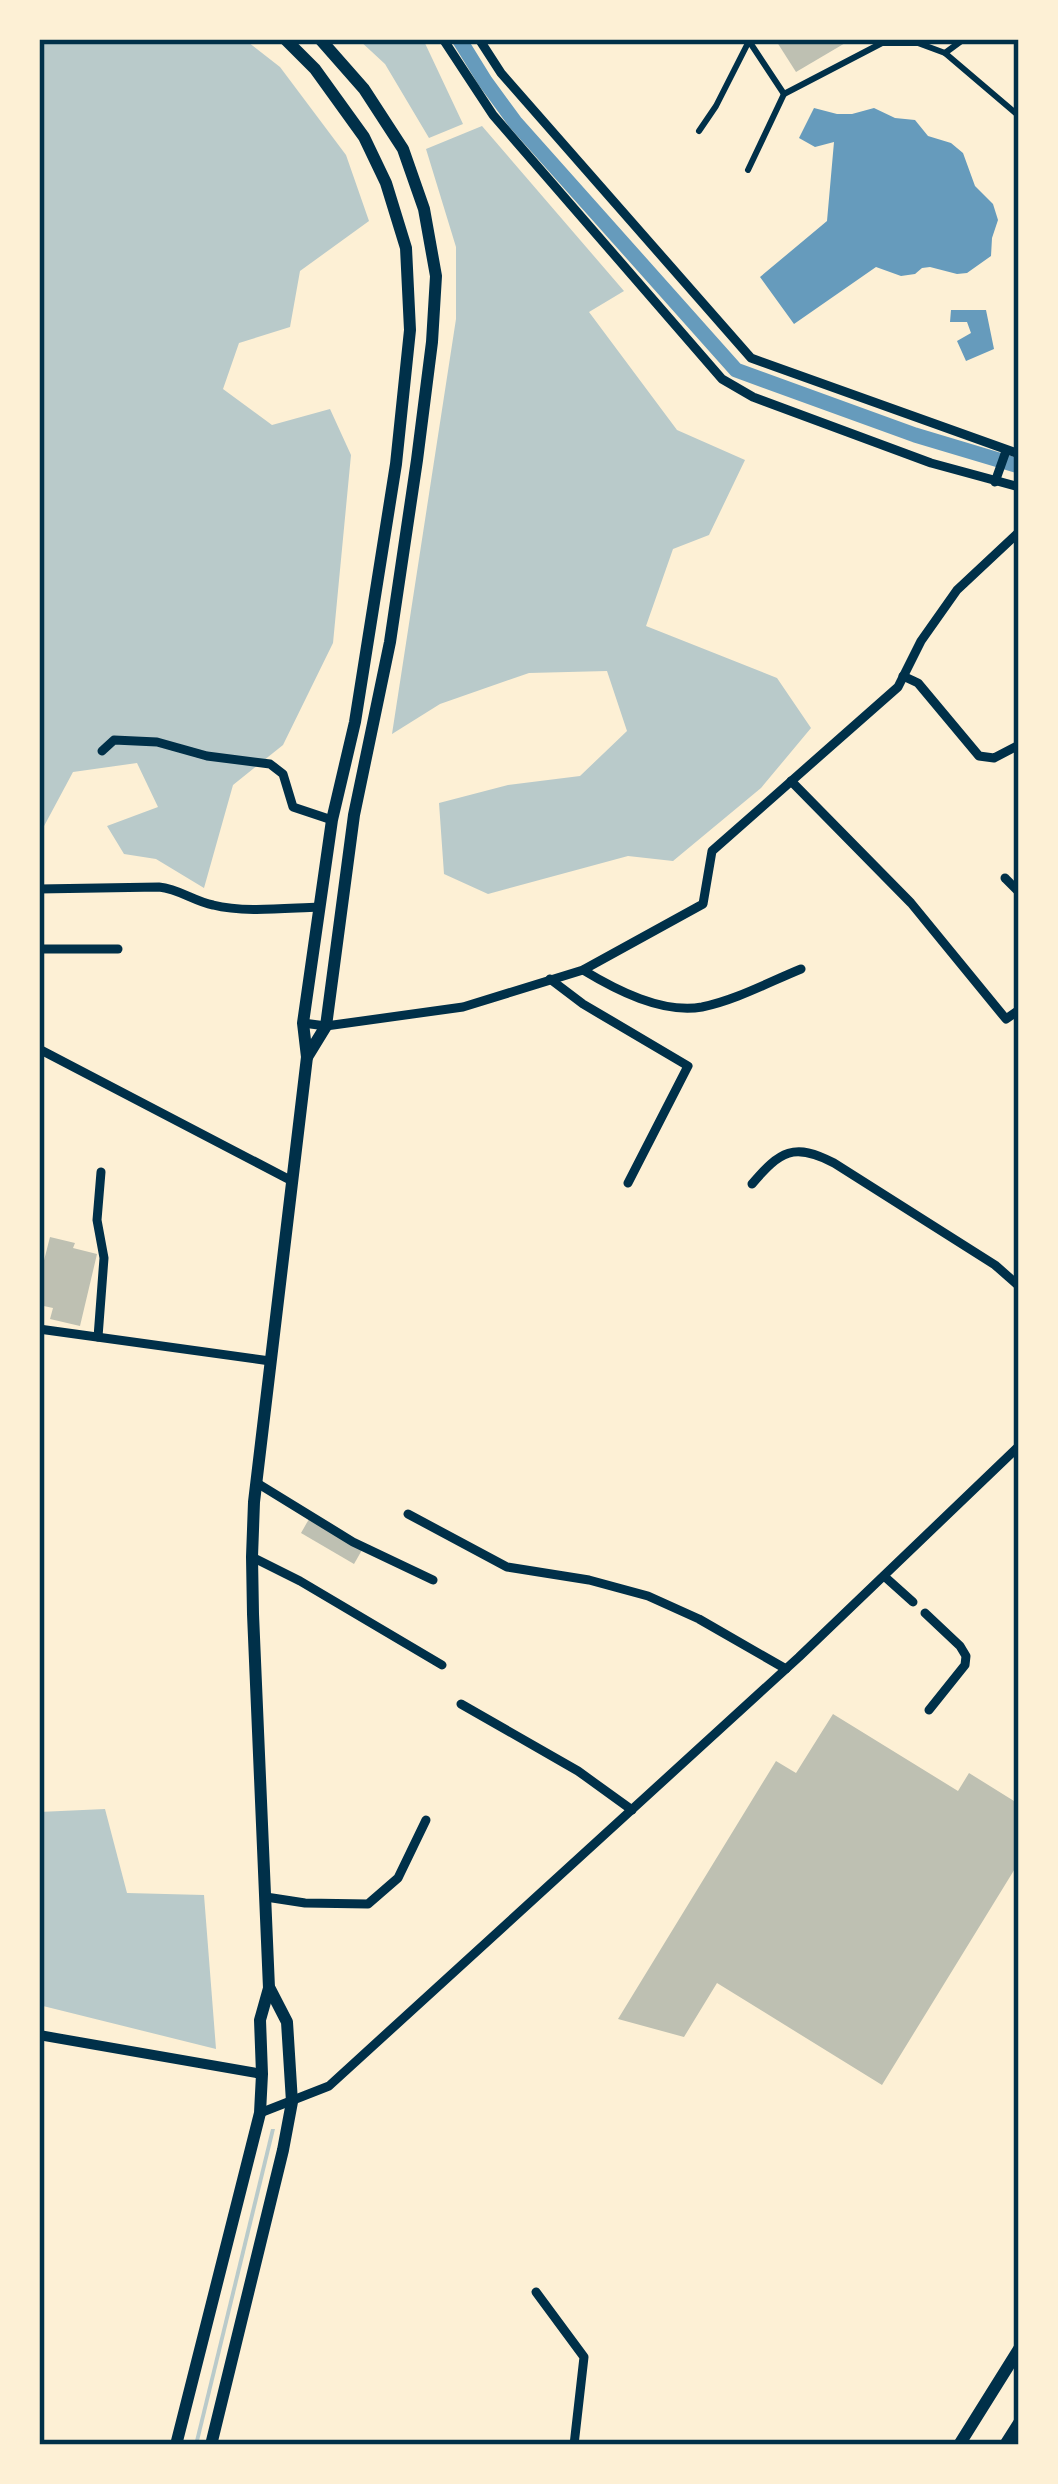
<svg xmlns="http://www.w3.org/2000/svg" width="1058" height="2484" font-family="Montserrat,sans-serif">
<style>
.green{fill:#b9caca}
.water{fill:#669bbc}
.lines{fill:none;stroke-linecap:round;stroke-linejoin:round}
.canal{stroke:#669bbc;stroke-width:15}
.building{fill:#bec0b2}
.pedestrian{stroke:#003049;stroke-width:6}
.minor{stroke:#003049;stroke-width:9}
.tertiary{stroke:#003049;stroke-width:10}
.secondary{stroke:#003049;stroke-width:12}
.neatline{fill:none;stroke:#003049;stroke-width:4.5}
</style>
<rect width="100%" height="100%" fill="#fdf0d5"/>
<g class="green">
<polygon points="39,39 244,39 280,67 346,155 369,221 300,271 290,327 239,343 223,389 272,425 330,409 351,455 333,643 283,745 233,785 204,888 156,859 124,854 107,826 158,807 137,763 73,772 43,828 39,824"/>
<polygon points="358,39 423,39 463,124 429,138 385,64"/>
<polygon points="482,126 624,291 589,312 677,430 745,460 709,535 673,549 646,626 777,678 811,728 761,788 673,861 628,856 488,894 444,874 439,803 508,785 580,776 627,731 607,671 529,673 440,704 392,734 456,319 456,247 426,149"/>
<polygon points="105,1809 127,1893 204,1895 216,2049 39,2005 39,1812"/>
<polygon points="271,2129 275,2129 198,2445 194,2445"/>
</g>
<g class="water">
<polygon points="814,108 837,114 852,114 874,108 895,118 915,120 928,136 951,143 963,153 975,186 993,204 998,220 992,238 991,256 967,273 957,274 930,267 922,268 915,274 901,276 876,267 794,324 760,277 827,221 834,142 815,147 799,138"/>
<polygon points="951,310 986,310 994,349 966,361 957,341 971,333 967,322 950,322"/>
</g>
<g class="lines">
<polyline class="canal" points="459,39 485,81 515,122 736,370 915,435 1019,466"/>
</g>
<g class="building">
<polygon points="775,39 852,39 796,72"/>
<polygon points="50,1237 75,1243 73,1248 97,1254 80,1326 50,1319 53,1308 39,1305 39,1280"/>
<polygon points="309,1519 362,1550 354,1564 301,1533"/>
<polygon points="833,1714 958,1791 969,1773 1019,1804 1019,1862 882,2085 717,1983 684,2037 618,2019 776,1761 796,1773"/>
</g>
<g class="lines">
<g class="pedestrian">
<polyline points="945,53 964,39"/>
<polyline points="699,131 716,106 749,41 784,94 882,43 918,43 945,53 1019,116"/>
<polyline points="748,170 784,94"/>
</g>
<g class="minor">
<polyline points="443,39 493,115 722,379 753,397 931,463 1019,487"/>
<polyline points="479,39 501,73 751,358 1019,454"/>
<polyline points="995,482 1006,451"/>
<polyline points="903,676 918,683 979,756 994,758 1019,745"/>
<polyline points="102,751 114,740 157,742 207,756 270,764 283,774 293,807 332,820"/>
<polyline points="791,781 911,903 1006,1019 1019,1010"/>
<polyline points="1005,878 1019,892"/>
<path d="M39 889 159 887C179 889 194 901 213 905 244 913 287 908 319 907"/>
<polyline points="39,949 118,949"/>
<path d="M583 970C616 990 662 1014 702 1007 736 1000 769 982 801 969"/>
<polyline points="550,979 583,1004 688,1066 628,1183"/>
<polyline points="303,1023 326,1026 463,1007 583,970 703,904 712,851 898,687 921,641 957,590 1019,532"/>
<polyline points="39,1049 292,1181"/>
<path d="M752 1184C780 1151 794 1142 834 1163L995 1265 1019 1286"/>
<polyline points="39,1329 270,1361"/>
<polyline points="98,1337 104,1258 97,1220 101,1172"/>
<polyline points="257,1483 353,1542 433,1580"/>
<polyline points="408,1514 507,1567 589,1580 648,1596 699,1619 786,1669"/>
<polyline points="252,1557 300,1581 442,1665"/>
<polyline points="884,1576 913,1602"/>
<polyline points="925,1613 960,1646 966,1656 965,1665 929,1710"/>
<polyline points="461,1704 578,1771 632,1810"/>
<polyline points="266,1897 305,1903 368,1904 398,1878 426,1820"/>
<polyline points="260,2113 329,2086 799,1657 1019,1446"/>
<polyline points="536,2292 584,2357 574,2445"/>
</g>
<polyline class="tertiary" points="39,2035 262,2074"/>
<g class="secondary">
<polyline points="307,1057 326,1026 354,815 390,642 417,460 432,342 436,276 424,209 403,149 364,89 320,39"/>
<polyline points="176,2445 260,2113 262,2074 260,2020 269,1988 253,1614 252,1557 254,1502 307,1057 303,1023 332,820 355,722 396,464 410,330 406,248 386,183 364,137 315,69 285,39"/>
<polyline points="211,2445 283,2150 292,2102 287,2022 270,1989"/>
<polyline points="959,2445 1019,2349"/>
<polyline points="1005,2445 1019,2423"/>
</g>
</g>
<rect width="1058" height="2484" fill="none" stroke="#fdf0d5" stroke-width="84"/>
<rect x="42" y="42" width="974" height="2400" class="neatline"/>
</svg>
